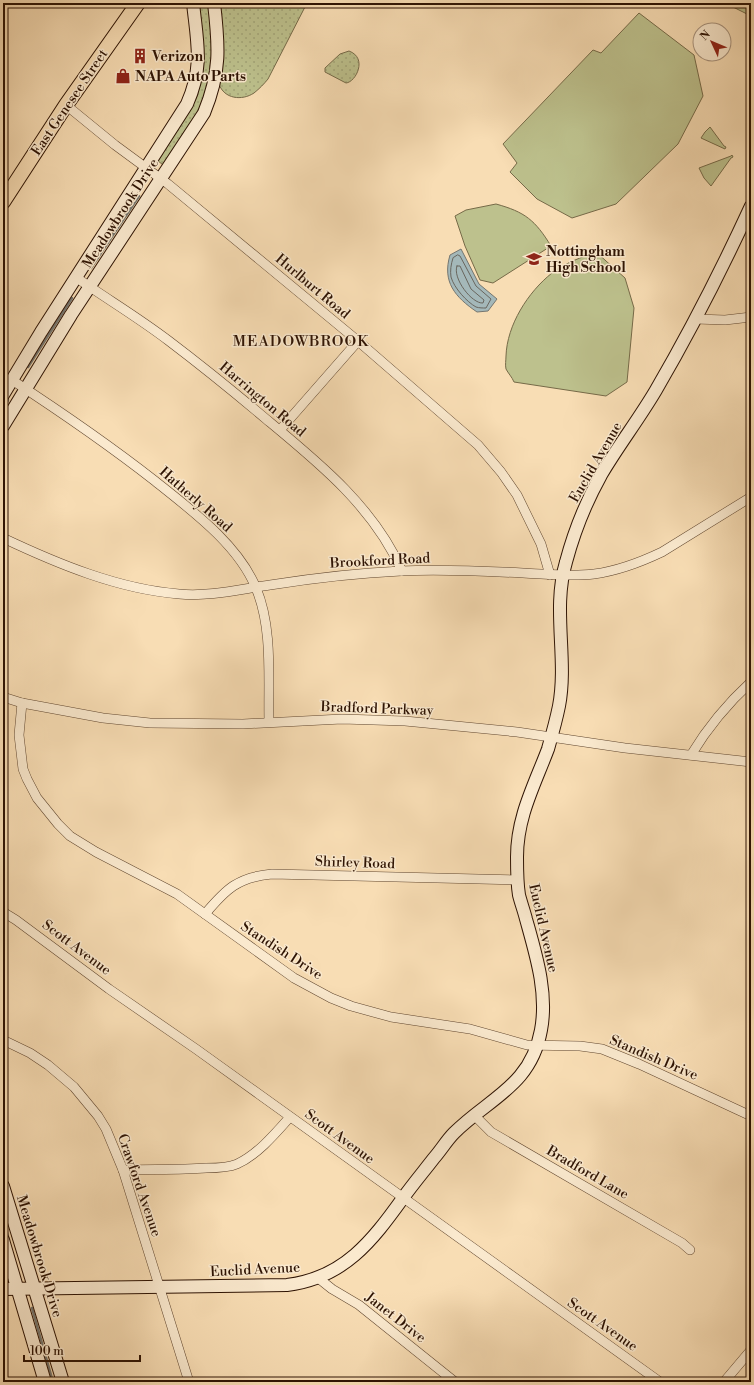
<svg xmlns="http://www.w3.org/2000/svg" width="754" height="1385" font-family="'Libre Bodoni',serif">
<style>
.grass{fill:url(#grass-dots);stroke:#766a48}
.park{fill:#bdc18d;stroke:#766a48}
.water{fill:#a4b8b9;stroke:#757670}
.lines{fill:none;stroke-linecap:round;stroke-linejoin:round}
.shore{stroke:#69665e;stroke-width:1}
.stream{stroke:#757670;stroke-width:2.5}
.street-casing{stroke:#60462f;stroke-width:10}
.secondary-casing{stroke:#2e1303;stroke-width:14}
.primary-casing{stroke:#2e1303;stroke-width:16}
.street{stroke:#fae9ce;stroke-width:9}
.secondary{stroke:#fae9ce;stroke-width:12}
.primary{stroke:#f8ddb4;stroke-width:14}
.labels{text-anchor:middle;stroke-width:3;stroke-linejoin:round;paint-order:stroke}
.poi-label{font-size:14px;font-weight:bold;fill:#2e1303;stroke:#fae9ce;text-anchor:start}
.street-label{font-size:14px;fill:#2e1303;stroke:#fae9ce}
.neighbourhood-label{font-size:15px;letter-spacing:1px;fill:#2e1303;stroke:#fae9ce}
</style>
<defs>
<pattern id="grass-dots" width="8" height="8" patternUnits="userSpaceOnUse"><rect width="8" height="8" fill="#bdc18d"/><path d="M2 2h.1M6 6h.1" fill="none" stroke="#a3a578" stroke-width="1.8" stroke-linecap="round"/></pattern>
</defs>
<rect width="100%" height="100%" fill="#f8ddb4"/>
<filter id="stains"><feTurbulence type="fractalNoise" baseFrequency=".005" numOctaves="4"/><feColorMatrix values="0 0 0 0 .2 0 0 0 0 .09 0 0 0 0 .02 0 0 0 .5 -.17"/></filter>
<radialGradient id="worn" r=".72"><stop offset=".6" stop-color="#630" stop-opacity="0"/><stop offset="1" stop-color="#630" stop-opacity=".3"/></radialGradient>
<g class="grass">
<polygon points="197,3 210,3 213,34 211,80 196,117 165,164 163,165 157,160 190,105"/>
<path d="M220 3H307L268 79C264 84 259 89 254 93 242 101 224 99 219 84Z"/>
<path d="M349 51C368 58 356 82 346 83L325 72V68L340 54Z"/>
</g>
<g class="park">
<polygon points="725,3 751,3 751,16"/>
<polygon points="639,13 694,55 703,96 678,144 616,204 572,218 537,199 510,172 517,163 503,144 593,50 601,53"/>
<polygon points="710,127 724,146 726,147 725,149 701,138 705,132"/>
<polygon points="731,156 732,155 733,157 731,158 711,186 704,178 699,168"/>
<path d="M496 204C525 212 535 220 551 246L493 283 480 280 465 246 455 216 466 210Z"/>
<path d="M596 252 625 278 634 308 627 382 606 396 514 382C512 377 508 373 506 369 505 365 506 360 506 356 507 325 528 292 552 273 565 263 582 257 596 252Z"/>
</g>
<path class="water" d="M461 249 479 284 497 299 488 311 477 312C455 297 442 282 450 255Z"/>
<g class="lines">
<g class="shore">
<path d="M458 255 460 256 476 286 491 299 486 308C483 308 479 308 476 307 467 302 454 288 451 277 450 271 451 264 453 258Z"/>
<path d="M457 266H460L471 289 484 300 483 303C472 304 452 278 457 266Z"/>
</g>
<g class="stream">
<polyline points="91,268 139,196"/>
<polyline points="28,367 72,298"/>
<polyline points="3,410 8,400"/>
<polyline points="3,1219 9,1240"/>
<polyline points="32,1308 53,1382"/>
</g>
<g class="street-casing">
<g id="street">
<polyline points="66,105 115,145 168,184 358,341 478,445 501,472 517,495 541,544 550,575"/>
<path d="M77 278C107 299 139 318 169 341 202 366 234 392 266 419 318 462 374 507 402 571"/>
<polyline points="696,319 725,320 751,317"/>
<path d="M12 380C61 412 109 445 155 481 191 510 238 544 256 588 273 628 268 679 269 722"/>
<polyline points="280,430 358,341"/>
<path d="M3 538C58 564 118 589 179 594 209 597 241 589 270 585 314 578 358 573 401 571 442 569 483 571 523 573 547 574 571 577 594 574 617 571 641 562 662 552L751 497"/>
<polyline points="3,697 22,703 103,718 150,723 243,724 342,719 405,721 517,732 625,748 751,762"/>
<polyline points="22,703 19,735 23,769 27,779 37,798 58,824 70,836 96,852 177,894 294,978 331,998 351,1006 391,1017 470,1029 527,1045 580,1046 602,1049 639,1064 751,1116"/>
<path d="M691 755C708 727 727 704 751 682"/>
<polyline points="3,912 16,920 109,989 196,1049 660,1382"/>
<path d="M205 914C226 889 238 877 272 874L518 880"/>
<polyline points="3,1040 30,1053 48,1065 74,1087 98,1116 106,1129 123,1170 189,1382"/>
<polyline points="474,1115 491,1132 682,1243 690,1250"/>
<path d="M123 1170C151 1169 179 1170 206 1168 216 1168 228 1168 237 1164 257 1155 275 1134 290 1117"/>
<polyline points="317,1277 332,1289 359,1305 455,1382"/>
<polyline points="724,1382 751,1350"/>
</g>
</g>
<g class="secondary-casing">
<g id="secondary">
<path d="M3 395 41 332 187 104C204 66 197 42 193 3"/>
<path d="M3 426 71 315 204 113C221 72 219 46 214 3"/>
<polyline points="3,1186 63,1382"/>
<polyline points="3,1240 45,1382"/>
<path d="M3 1289 287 1285C344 1278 372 1241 403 1198 413 1184 424 1171 434 1158 441 1150 447 1140 454 1133 489 1098 531 1086 541 1030 548 993 536 955 526 919 524 911 521 903 519 895 517 883 517 869 517 857 517 817 534 786 548 749 552 735 556 721 559 706 568 659 552 609 566 562 574 532 586 502 601 475 618 446 639 419 656 390 691 330 722 269 751 206"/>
</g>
</g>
<g class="primary-casing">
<polyline id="primary" points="3,202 66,105 138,3"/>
</g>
<use href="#street" class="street"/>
<use href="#secondary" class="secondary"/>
<use href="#primary" class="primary"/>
</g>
<defs>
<g id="building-bare" transform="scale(1.2)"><path d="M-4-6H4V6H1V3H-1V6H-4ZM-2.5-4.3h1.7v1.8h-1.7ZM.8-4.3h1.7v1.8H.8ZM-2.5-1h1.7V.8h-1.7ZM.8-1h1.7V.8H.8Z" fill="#8f2418" stroke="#fae9ce" stroke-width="2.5" paint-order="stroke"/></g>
<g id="shop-bare" transform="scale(1.2)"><path d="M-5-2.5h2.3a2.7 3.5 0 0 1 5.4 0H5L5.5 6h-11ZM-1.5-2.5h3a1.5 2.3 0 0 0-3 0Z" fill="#8f2418" stroke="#fae9ce" stroke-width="2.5" paint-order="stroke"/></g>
<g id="school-bare" transform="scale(1.2)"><path d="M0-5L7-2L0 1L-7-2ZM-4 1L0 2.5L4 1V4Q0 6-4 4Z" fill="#8f2418" stroke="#fae9ce" stroke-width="2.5" paint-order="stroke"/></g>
</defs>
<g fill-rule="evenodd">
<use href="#building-bare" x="140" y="56"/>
<use href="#shop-bare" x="123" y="76"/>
<use href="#school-bare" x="534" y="259"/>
</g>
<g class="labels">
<g class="poi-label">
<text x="152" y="61">Verizon</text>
<text x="135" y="81">NAPA Auto Parts</text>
<text x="546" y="256">Nottingham<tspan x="546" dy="16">High School</tspan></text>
</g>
<g class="street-label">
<text transform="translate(69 102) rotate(-56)" y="5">East Genesee Street</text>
<text transform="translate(120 213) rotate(-57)" y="5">Meadowbrook Drive</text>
<text transform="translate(313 286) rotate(40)" y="5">Hurlburt Road</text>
<text transform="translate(263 399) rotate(40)" y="5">Harrington Road</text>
<text transform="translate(595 462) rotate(-60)" y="5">Euclid Avenue</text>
<text transform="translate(196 499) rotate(41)" y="5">Hatherly Road</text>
<text transform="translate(380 560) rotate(-3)" y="5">Brookford Road</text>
<text transform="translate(377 708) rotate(2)" y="5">Bradford Parkway</text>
<text transform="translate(355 862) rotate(2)" y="5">Shirley Road</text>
<text transform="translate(544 928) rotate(77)" y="5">Euclid Avenue</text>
<text transform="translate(77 947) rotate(37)" y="5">Scott Avenue</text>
<text transform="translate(282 950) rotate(33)" y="5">Standish Drive</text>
<text transform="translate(654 1057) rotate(23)" y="5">Standish Drive</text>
<text transform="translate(340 1136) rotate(36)" y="5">Scott Avenue</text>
<text transform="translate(588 1172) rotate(30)" y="5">Bradford Lane</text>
<text transform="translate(140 1185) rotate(71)" y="5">Crawford Avenue</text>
<text transform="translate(40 1256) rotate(73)" y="5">Meadowbrook Drive</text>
<text transform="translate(255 1269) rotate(-3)" y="5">Euclid Avenue</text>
<text transform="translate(396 1317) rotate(38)" y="5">Janet Drive</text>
<text transform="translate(603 1324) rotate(35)" y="5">Scott Avenue</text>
</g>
<g class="neighbourhood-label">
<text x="301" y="346">MEADOWBROOK</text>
</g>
</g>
<rect width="754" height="1385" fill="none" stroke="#f8ddb4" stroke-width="16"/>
<rect x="4" y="4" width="746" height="1377" fill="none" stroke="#2e1303" stroke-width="2"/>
<rect x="8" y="8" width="738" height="1369" fill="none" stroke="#2e1303"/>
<g transform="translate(712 42) rotate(314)"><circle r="19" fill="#fae9ce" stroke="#a8937d"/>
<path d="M0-3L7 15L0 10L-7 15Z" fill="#8f2418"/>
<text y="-6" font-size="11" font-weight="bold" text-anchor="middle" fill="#2e1303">N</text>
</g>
<path d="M24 1355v6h116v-6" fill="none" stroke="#2e1303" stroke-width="2"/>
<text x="30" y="1355" font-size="12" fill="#2e1303" stroke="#fae9ce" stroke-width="3" paint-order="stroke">100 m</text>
<rect width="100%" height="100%" filter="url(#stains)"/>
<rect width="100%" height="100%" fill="url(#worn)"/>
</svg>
